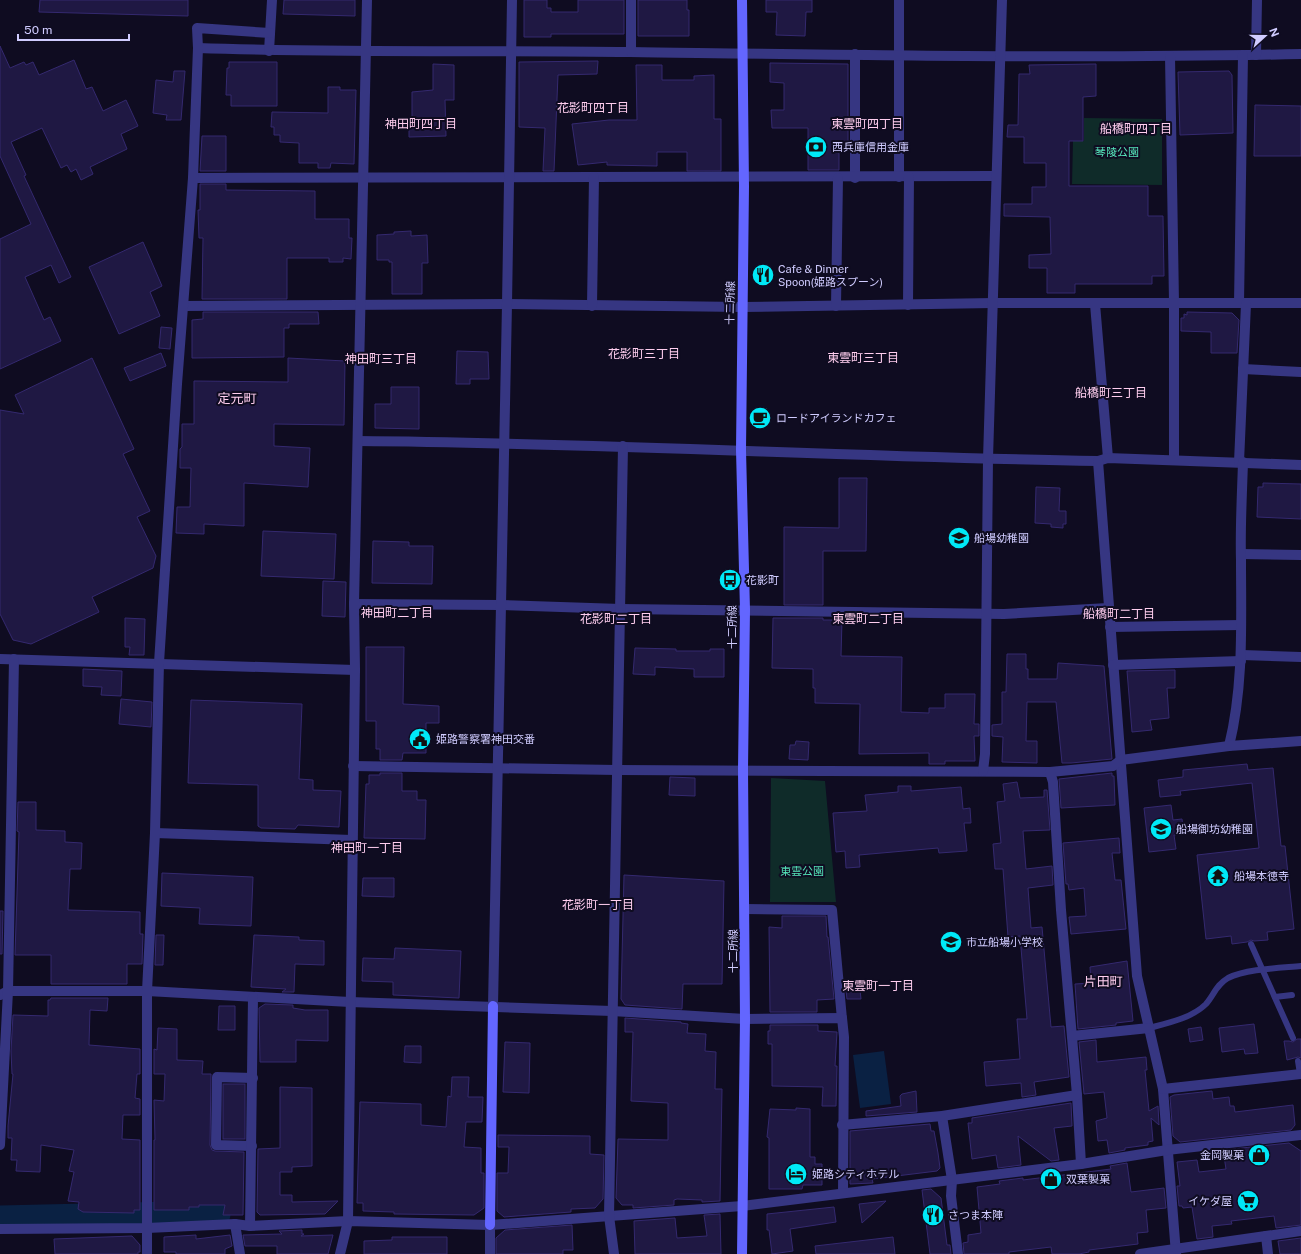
<svg xmlns="http://www.w3.org/2000/svg" width="1301" height="1254" font-family="'Public Sans','Noto Sans JP',sans-serif">
<style>
.green{fill:#0f2b29}
.water{fill:#0a2143}
.lines{fill:none;stroke-linecap:round;stroke-linejoin:round}
.river{stroke:#0a2143;stroke-width:27}
.building{fill:#1f1843;stroke:#34296f}
.lane{stroke:#363682;stroke-width:6}
.street{stroke:#363682;stroke-width:10}
.secondary{stroke:#6366ff;stroke-width:10}
.labels{text-anchor:middle;stroke-width:4;stroke-linejoin:round;paint-order:stroke}
.poi-label{font-size:11px;fill:#d0ccff;stroke:#0f0c21;text-anchor:start}
.park-label{font-size:11px;fill:#55e3b9;stroke:#0f0c21}
.street-label{font-size:11px;fill:#d0ccff;stroke:#0f0c21}
.neighbourhood-label{font-size:12px;fill:#ffceef;stroke:#0f0c21}
.quarter-label{font-size:13px;fill:#ffceef;stroke:#0f0c21}
</style>
<rect width="100%" height="100%" fill="#0f0c21"/>
<g class="green">
<polygon points="1084,118 1162,119 1162,185 1072,184 1073,141 1084,141"/>
<polygon points="771,778 825,781 836,902 770,902"/>
</g>
<polygon class="water" points="884,1051 891,1104 860,1108 853,1055"/>
<g class="lines">
<polyline class="river" points="0,1219 217,1214"/>
</g>
<g class="building">
<polygon points="40,0 188,0 188,16 39,12"/>
<polygon points="284,0 355,0 355,16 283,14"/>
<polygon points="524,0 547,0 547,8 551,8 551,12 578,12 578,0 624,0 624,34 551,34 551,37 524,37"/>
<polygon points="638,0 687,0 687,10 689,10 689,36 638,36"/>
<polygon points="766,0 812,0 812,12 806,12 805,36 776,35 777,12 766,12"/>
<polygon points="0,46 10,68 24,62 26,65 33,62 39,75 74,60 86,89 92,87 103,111 126,100 138,126 121,134 127,149 90,167 93,174 81,180 76,169 71,172 67,165 61,168 42,128 11,142 26,175 24,176 71,277 59,283 51,265 25,277 44,320 50,317 61,341 0,369 0,239 31,224 0,156"/>
<polygon points="598,61 597,74 558,75 554,171 543,171 545,128 519,127 519,62"/>
<polygon points="229,62 277,62 277,106 231,106 231,95 226,95 227,68 229,68"/>
<polygon points="770,63 848,64 848,144 839,144 839,170 808,170 808,128 772,128 771,110 784,110 784,83 770,82"/>
<polygon points="433,64 454,65 454,100 445,100 446,136 409,137 409,119 412,119 412,92 433,90"/>
<polygon points="1096,64 1096,96 1083,97 1083,141 1069,141 1069,186 1148,186 1148,216 1163,216 1164,276 1152,276 1152,284 1075,284 1075,293 1047,293 1047,268 1029,268 1029,255 1051,254 1050,217 1004,216 1004,204 1032,204 1032,187 1046,187 1046,163 1024,163 1024,137 1007,137 1008,125 1018,125 1019,74 1030,74 1029,65"/>
<polygon points="636,65 662,65 662,80 694,80 694,76 714,75 714,119 721,119 721,171 687,171 687,152 657,152 657,166 607,165 607,162 578,165 572,124 609,120 637,120"/>
<polygon points="174,71 185,71 181,120 166,120 167,115 153,113 156,80 173,82"/>
<polygon points="1229,71 1232,75 1233,133 1180,135 1178,72"/>
<polygon points="328,87 340,87 340,90 356,90 354,164 331,163 330,168 318,168 318,163 299,163 299,143 280,142 280,135 274,135 274,127 271,127 272,112 328,113"/>
<polygon points="1255,105 1301,106 1301,156 1254,156"/>
<polygon points="202,136 226,136 226,171 200,171"/>
<polygon points="200,184 226,184 226,190 315,191 315,219 349,219 349,238 352,238 351,259 343,258 343,262 329,262 329,258 287,258 287,299 202,299 203,238 199,238 198,210 200,210"/>
<polygon points="411,231 411,236 427,235 428,263 422,263 422,294 392,294 392,262 389,262 389,260 377,260 377,235 394,234 394,232"/>
<polygon points="143,242 162,286 150,292 160,316 119,334 89,267"/>
<polygon points="203,312 318,312 319,324 289,324 289,328 284,328 284,357 192,358 192,320 203,319"/>
<polygon points="1187,312 1232,313 1239,320 1237,353 1211,353 1211,332 1181,331 1181,318 1184,318 1184,314 1187,315"/>
<polygon points="161,327 172,328 170,349 159,348"/>
<polygon points="457,351 488,352 489,379 470,379 470,384 456,384"/>
<polygon points="161,353 166,366 130,381 124,368"/>
<polygon points="92,358 134,449 123,454 150,511 137,517 156,556 153,568 92,597 99,612 31,644 13,640 0,614 0,410 24,414 15,395"/>
<polygon points="288,358 345,361 344,425 274,424 274,446 310,448 308,487 244,483 244,526 204,524 204,534 176,533 177,507 190,507 191,468 180,468 180,449 182,447 182,424 194,424 194,381 288,382"/>
<polygon points="391,387 419,387 419,429 375,428 375,404 391,404"/>
<polygon points="839,478 867,478 866,551 823,551 823,605 784,605 784,527 839,528"/>
<polygon points="1263,483 1301,484 1301,519 1257,517 1258,487 1263,487"/>
<polygon points="1036,487 1060,488 1059,511 1066,511 1066,524 1063,524 1063,528 1051,527 1051,524 1035,523"/>
<polygon points="263,531 336,534 334,579 261,576"/>
<polygon points="373,541 409,542 409,546 433,546 432,584 372,583"/>
<polygon points="323,581 346,582 345,617 322,616"/>
<polygon points="125,618 145,619 144,655 129,655 130,647 125,647"/>
<polygon points="773,618 823,618 823,620 842,620 841,656 902,657 901,712 929,713 929,708 945,708 945,694 975,694 974,724 979,724 979,736 974,736 975,761 945,761 945,764 929,764 929,753 859,754 860,704 815,703 815,688 813,688 813,669 772,668"/>
<polygon points="366,647 404,647 403,704 439,706 439,723 426,723 426,753 403,753 402,760 380,760 380,749 376,749 376,721 366,721"/>
<polygon points="635,648 676,649 676,651 710,651 710,649 724,649 724,677 694,677 694,669 655,667 655,675 633,674"/>
<polygon points="1007,654 1026,654 1026,669 1028,669 1028,679 1057,679 1058,663 1104,666 1112,759 1071,763 1062,763 1056,702 1027,702 1026,741 1037,741 1037,763 1002,762 1003,737 992,736 992,725 1002,724 1002,692 1006,692"/>
<polygon points="83,669 122,671 121,696 101,695 102,687 83,686"/>
<polygon points="1175,670 1175,688 1167,688 1169,718 1150,720 1152,730 1132,732 1127,671"/>
<polygon points="121,699 152,702 151,727 119,724"/>
<polygon points="191,700 302,704 299,779 313,780 313,790 341,791 339,827 298,825 295,829 261,828 258,826 258,785 188,783"/>
<polygon points="796,741 809,742 808,760 789,759 790,745 795,745"/>
<polygon points="1247,764 1248,770 1273,768 1281,846 1285,846 1294,929 1267,932 1268,940 1254,941 1251,940 1247,942 1232,944 1231,936 1206,939 1197,855 1259,848 1252,783 1180,791 1181,795 1160,797 1158,780 1183,777 1183,770"/>
<polygon points="380,773 402,773 402,791 417,791 417,800 426,800 425,839 364,838 366,784 369,784 369,775 380,775"/>
<polygon points="1112,773 1112,776 1114,776 1115,805 1061,808 1059,779"/>
<polygon points="670,777 695,778 695,796 669,795"/>
<polygon points="1017,782 1020,798 1044,797 1044,790 1047,790 1050,830 1023,831 1026,869 1052,866 1053,885 1028,888 1031,928 1042,927 1051,1027 1064,1026 1069,1077 1034,1082 1036,1095 1022,1097 1021,1083 986,1086 984,1062 1020,1059 1017,1019 1027,1019 1020,936 1008,937 1003,869 995,869 993,844 1001,843 997,802 1005,801 1003,784"/>
<polygon points="898,786 911,786 911,791 961,787 963,809 970,808 971,823 964,823 967,851 939,853 938,848 859,855 860,867 846,868 845,851 836,852 833,813 867,811 865,795 898,792"/>
<polygon points="18,802 36,802 36,830 65,831 65,842 82,843 81,869 70,869 68,910 140,912 140,934 143,934 142,964 127,964 127,984 51,984 51,955 15,955 19,832 17,831"/>
<polygon points="1171,805 1173,820 1182,819 1184,834 1174,835 1176,849 1149,852 1144,808"/>
<polygon points="1119,838 1120,853 1112,853 1115,880 1121,880 1126,929 1071,934 1069,917 1086,916 1084,888 1069,890 1068,884 1066,884 1063,843"/>
<polygon points="162,873 253,877 251,926 199,924 200,908 161,906"/>
<polygon points="624,875 724,881 722,984 683,984 682,1009 625,1005 621,999"/>
<polygon points="363,878 394,878 394,897 362,896"/>
<polygon points="0,911 3,911 2,954 0,954"/>
<polygon points="782,916 826,916 827,937 828,937 834,999 817,1000 817,1012 770,1012 769,927 782,928"/>
<polygon points="156,935 164,935 163,965 155,965"/>
<polygon points="254,935 299,937 299,940 324,941 324,965 295,964 294,992 282,992 286,989 251,987"/>
<polygon points="395,948 461,951 459,998 393,995 393,982 362,981 363,958 394,959"/>
<polygon points="1127,961 1133,1021 1116,1023 1116,1025 1078,1029 1075,984 1091,983 1090,967"/>
<polygon points="859,980 861,999 847,999 845,982"/>
<polygon points="51,998 108,998 107,1011 90,1010 89,1045 140,1049 140,1074 137,1074 135,1098 140,1099 140,1115 123,1115 122,1139 140,1140 140,1210 134,1210 134,1213 83,1212 78,1209 79,1202 68,1201 74,1172 69,1171 74,1150 41,1145 40,1172 16,1171 17,1160 11,1160 12,1138 8,1138 8,1126 13,1074 12,1074 11,1051 13,1015 48,1016 48,1000 50,1000"/>
<polygon points="265,1004 293,1005 293,1008 305,1010 328,1010 328,1041 296,1040 296,1062 260,1062 259,1008"/>
<polygon points="219,1006 235,1006 235,1030 218,1030"/>
<polygon points="625,1018 681,1022 681,1023 688,1024 687,1033 706,1034 705,1051 716,1052 715,1089 722,1089 720,1201 702,1202 702,1200 677,1199 674,1200 674,1205 633,1208 633,1205 622,1205 616,1198 618,1139 668,1140 668,1103 631,1101 633,1032 625,1032"/>
<polygon points="1254,1024 1258,1053 1245,1054 1244,1049 1222,1052 1219,1028"/>
<polygon points="770,1025 818,1025 818,1031 837,1032 835,1066 837,1066 836,1106 822,1106 823,1087 772,1086 772,1044 768,1044 768,1031 770,1031"/>
<polygon points="1201,1027 1203,1040 1190,1042 1188,1029"/>
<polygon points="158,1028 177,1029 177,1060 203,1061 202,1074 211,1074 210,1145 212,1150 215,1151 244,1152 243,1215 223,1215 225,1205 199,1205 199,1207 189,1207 189,1210 154,1210 154,1140 155,1140 154,1100 164,1101 165,1074 154,1074 154,1049 157,1050"/>
<polygon points="1297,1039 1301,1039 1301,1058 1298,1057 1287,1060 1284,1041 1289,1041 1293,1042"/>
<polygon points="1096,1040 1097,1062 1146,1057 1147,1070 1145,1070 1149,1111 1158,1106 1159,1125 1151,1118 1153,1141 1148,1142 1148,1145 1125,1148 1125,1150 1109,1153 1107,1140 1098,1141 1096,1121 1107,1118 1104,1092 1084,1094 1079,1042"/>
<polygon points="505,1042 530,1043 529,1093 503,1092"/>
<polygon points="405,1046 421,1046 421,1063 404,1062"/>
<polygon points="452,1077 469,1077 468,1097 483,1097 482,1122 466,1122 464,1147 481,1148 481,1173 484,1173 484,1208 474,1215 394,1214 394,1212 363,1211 363,1203 357,1203 360,1102 421,1104 421,1125 446,1127 448,1096 451,1097"/>
<rect x="223" y="1084" width="22" height="55"/>
<polygon points="280,1087 312,1088 312,1166 292,1167 292,1172 280,1172 280,1195 292,1195 292,1202 338,1201 325,1214 260,1215 257,1212 258,1149 280,1148"/>
<polygon points="916,1091 917,1112 866,1116 866,1111 901,1106 900,1096 902,1094"/>
<polygon points="1212,1091 1213,1099 1229,1097 1230,1106 1234,1106 1235,1112 1293,1105 1295,1125 1291,1130 1180,1142 1173,1136 1170,1097 1174,1095"/>
<polygon points="1071,1103 1072,1126 1054,1128 1059,1160 1051,1161 1018,1136 1021,1165 998,1168 996,1155 972,1159 968,1123 972,1123 972,1118"/>
<polygon points="796,1108 810,1109 810,1157 815,1157 815,1164 822,1164 822,1185 803,1185 802,1189 769,1189 769,1138 767,1137 770,1109 796,1110"/>
<polygon points="930,1124 931,1131 934,1131 938,1153 940,1168 937,1171 872,1179 873,1183 850,1184 850,1131"/>
<polygon points="498,1135 590,1136 590,1154 604,1155 603,1199 595,1208 571,1209 571,1212 504,1217 497,1211 497,1173 508,1173 509,1147 498,1147"/>
<polygon points="1289,1143 1301,1151 1301,1225 1276,1228 1274,1216 1231,1221 1232,1224 1212,1226 1213,1237 1197,1239 1192,1207 1183,1208 1182,1206 1179,1206 1177,1186 1180,1186 1177,1162 1197,1160 1199,1172 1226,1169 1223,1150"/>
<polygon points="1127,1163 1131,1192 1164,1188 1166,1208 1146,1210 1148,1232 1137,1233 1138,1244 1089,1250 1089,1252 1079,1254 1052,1254 1051,1247 1009,1252 1009,1254 964,1254 963,1243 968,1242 968,1235 981,1233 977,1187 1000,1184 999,1181 1023,1178 1023,1180 1111,1169 1110,1166"/>
<polygon points="931,1189 941,1198 947,1245 950,1245 951,1254 930,1254 922,1190"/>
<polygon points="886,1201 862,1223 859,1204"/>
<polygon points="834,1207 836,1222 790,1229 793,1251 772,1254 769,1230 767,1230 767,1214"/>
<polygon points="720,1214 721,1254 635,1254 634,1221 675,1218 677,1238 707,1236 704,1215"/>
<polygon points="572,1225 573,1250 563,1250 563,1254 496,1254 496,1238 505,1230"/>
<polygon points="302,1230 302,1234 304,1234 301,1236 333,1235 328,1254 277,1254 277,1246 245,1246 243,1235 282,1234 279,1231"/>
<polygon points="196,1235 196,1239 230,1235 232,1246 225,1249 225,1254 176,1254 176,1252 164,1252 164,1237"/>
<polygon points="132,1236 140,1245 140,1252 138,1252 138,1254 55,1254 54,1239"/>
<polygon points="392,1237 447,1237 447,1254 364,1254 364,1241 392,1240"/>
<polygon points="893,1237 895,1254 816,1254 815,1246"/>
<polygon points="1301,1238 1301,1254 1280,1254 1278,1241"/>
</g>
<g class="lines">
<g class="lane">
<polyline points="1251,944 1293,1038"/>
<polyline points="1275,997 1292,995"/>
<path d="M1149 1028C1168 1023 1192 1018 1206 1004 1214 995 1216 985 1228 978 1246 969 1280 968 1301 966"/>
<polyline points="1298,1061 1300,1074"/>
</g>
<g class="street">
<polyline points="899,0 899,177"/>
<path d="M198 48C342 53 486 50 630 52 854 55 1078 59 1301 54"/>
<polyline points="269,51 272,0"/>
<polyline points="631,52 631,0"/>
<polyline points="855,54 855,178"/>
<polyline points="1256,55 1257,0"/>
<polyline points="1170,56 1174,303 1174,459"/>
<path d="M193 178C461 177 729 179 996 176"/>
<polyline points="1239,303 1243,55"/>
<polyline points="1095,304 1108,458"/>
<polyline points="908,305 909,177"/>
<polyline points="184,306 507,304 742,307 993,303 1301,303"/>
<polyline points="592,306 594,177"/>
<polyline points="836,306 838,178"/>
<polyline points="1243,369 1301,372"/>
<path d="M358 441C605 443 851 457 1098 461L1108 458 1301 465"/>
<polyline points="1098,461 1137,976 1163,1089 1176,1254"/>
<polyline points="1239,462 1246,304"/>
<polyline points="1241,554 1301,555"/>
<polyline points="354,604 500,605 621,609 1004,614 1108,608"/>
<polyline points="1110,627 1241,625"/>
<polyline points="1242,655 1301,657"/>
<polyline points="0,659 355,670"/>
<polyline points="1113,665 1241,661"/>
<path d="M1229 746C1244 685 1241 622 1241 560 1240 528 1242 495 1243 462"/>
<polyline points="353,766 617,770 1050,772 1113,766 1121,760 1229,746 1301,741"/>
<polyline points="983,771 985,754 988,459 1002,0"/>
<polyline points="1050,772 1053,782 1061,910 1077,1095 1081,1164"/>
<polyline points="155,833 352,840"/>
<polyline points="745,909 832,910 842,1019"/>
<polyline points="0,995 8,991 147,991 350,1002 612,1011 745,1019 842,1018 844,1037 843,1193"/>
<polyline points="493,1006 507,304 512,0"/>
<polyline points="1072,1036 1149,1028"/>
<polyline points="1163,1089 1301,1074"/>
<polyline points="942,1116 952,1180 951,1196 958,1254"/>
<polyline points="842,1125 942,1116 1077,1095"/>
<polyline points="0,1145 8,991 14,659"/>
<polyline points="252,1146 216,1145 217,1077 253,1078"/>
<polyline points="235,1224 240,1254"/>
<polyline points="490,1225 490,1254"/>
<polyline points="250,1226 253,997"/>
<polyline points="0,1229 147,1228 235,1224 250,1226 348,1221 490,1225 742,1206 1081,1164 1167,1150 1301,1135"/>
<polyline points="1266,1236 1268,1254"/>
<polyline points="147,1254 147,991 155,833 159,663 177,384 193,178 198,48 197,28 270,33"/>
<polyline points="340,1254 348,1221 355,670 354,604 367,0"/>
<polyline points="614,1254 609,1216 623,446"/>
<polyline points="1140,1254 1301,1231"/>
</g>
<g class="secondary">
<polyline points="490,1225 493,1006"/>
<polyline points="742,1254 745,1019 743,769 745,610 741,450 744,186 742,0"/>
</g>
</g>
<defs>
<g id="bank-disc" transform="scale(1.15)"><circle r="9.5" fill="#00e9f7" stroke="#0f0c21"/><path d="M-6-4H6V4H-6ZM0-2.3a2.3 2.3 0 1 0 0 4.6a2.3 2.3 0 1 0 0-4.6Z" fill="#111"/></g>
<g id="restaurant-disc" transform="scale(1.15)"><circle r="9.5" fill="#00e9f7" stroke="#0f0c21"/><path d="M-5-6h1v4h1v-4h1v4h1v-4h1v5L-1.5 .5V6h-2V.5L-5-1ZM5-6V6H3V1.5H1.5Q1.5-4 5-6Z" fill="#111"/></g>
<g id="cafe-disc" transform="scale(1.15)"><circle r="9.5" fill="#00e9f7" stroke="#0f0c21"/><path d="M-5.5-4.5H6V0H3Q3 3.5 0 3.5H-2.5Q-5.5 3.5-5.5 0ZM3-3.2v2h1.7v-2ZM-6 4.5H4V6H-6Z" fill="#111"/></g>
<g id="school-disc" transform="scale(1.15)"><circle r="9.5" fill="#00e9f7" stroke="#0f0c21"/><path d="M0-5L7-2L0 1L-7-2ZM-4 1L0 2.5L4 1V4Q0 6-4 4Z" fill="#111"/></g>
<g id="bus-disc" transform="scale(1.15)"><circle r="9.5" fill="#00e9f7" stroke="#0f0c21"/><path d="M-5-6H5V4H4V6H2V4H-2V6H-4V4H-5ZM-3.5-4V0h7V-4ZM-3.5 1.2v1.5H-2V1.2ZM2 1.2v1.5H3.5V1.2Z" fill="#111"/></g>
<g id="civic-disc" transform="scale(1.15)"><circle r="9.5" fill="#00e9f7" stroke="#0f0c21"/><path d="M-.6-6.5H3V-4.5H.6V-3L4-1V1h2V6H-6V1h2V-1L-.6-3ZM-1.2 2.5V6h2.4V2.5Z" fill="#111"/></g>
<g id="temple-disc" transform="scale(1.15)"><circle r="9.5" fill="#00e9f7" stroke="#0f0c21"/><path d="M0-6L5-2H3V0L6.5 2.5H4V6H1.5V3h-3V6H-4V2.5H-6.5L-3 0V-2H-5Z" fill="#111"/></g>
<g id="shop-disc" transform="scale(1.15)"><circle r="9.5" fill="#00e9f7" stroke="#0f0c21"/><path d="M-5-2.5h2.3a2.7 3.5 0 0 1 5.4 0H5L5.5 6h-11ZM-1.5-2.5h3a1.5 2.3 0 0 0-3 0Z" fill="#111"/></g>
<g id="hotel-disc" transform="scale(1.15)"><circle r="9.5" fill="#00e9f7" stroke="#0f0c21"/><path d="M-6-4.5h1.5V1H6V5H4.5V3h-9V5H-6ZM-4 0a1.8 1.8 0 1 1 3.6 0ZM.5 0V-2.5h3Q6-2.5 6 0Z" fill="#111"/></g>
<g id="supermarket-disc" transform="scale(1.15)"><circle r="9.5" fill="#00e9f7" stroke="#0f0c21"/><path d="M-6-5.5h2.5l.6 2H6L4.5 2H-2.5L-4.4-4H-6ZM-1.5 3.2a1.3 1.3 0 1 0 .1 0ZM3 3.2a1.3 1.3 0 1 0 .1 0Z" fill="#111"/></g>
</defs>
<g fill-rule="evenodd">
<use href="#bank-disc" x="816" y="147"/>
<use href="#restaurant-disc" x="763" y="275"/>
<use href="#cafe-disc" x="760" y="418"/>
<use href="#school-disc" x="959" y="538"/>
<use href="#bus-disc" x="730" y="580"/>
<use href="#civic-disc" x="420" y="739"/>
<use href="#school-disc" x="1161" y="829"/>
<use href="#temple-disc" x="1218" y="876"/>
<use href="#school-disc" x="951" y="942"/>
<use href="#shop-disc" x="1259" y="1155"/>
<use href="#hotel-disc" x="796" y="1174"/>
<use href="#shop-disc" x="1051" y="1179"/>
<use href="#supermarket-disc" x="1248" y="1201"/>
<use href="#restaurant-disc" x="933" y="1215"/>
</g>
<g class="labels">
<g class="poi-label">
<text x="832" y="151">西兵庫信用金庫</text>
<text x="778" y="273">Cafe &amp; Dinner<tspan x="778" dy="13">Spoon(姫路スプーン)</tspan></text>
<text x="776" y="422">ロードアイランドカフェ</text>
<text x="974" y="542">船場幼稚園</text>
<text x="746" y="584">花影町</text>
<text x="436" y="743">姫路警察署神田交番</text>
<text x="1176" y="833">船場御坊幼稚園</text>
<text x="1234" y="880">船場本徳寺</text>
<text x="966" y="946">市立船場小学校</text>
<text x="1244" y="1159" text-anchor="end">金岡製菓</text>
<text x="812" y="1178">姫路シティホテル</text>
<text x="1066" y="1183">双葉製菓</text>
<text x="1232" y="1205" text-anchor="end">イケダ屋</text>
<text x="948" y="1219">さつま本陣</text>
</g>
<g class="park-label">
<text x="1117" y="156">琴陵公園</text>
<text x="802" y="875">東雲公園</text>
</g>
<g class="street-label">
<text transform="translate(730 303) rotate(-89)" y="4">十二所線</text>
<text transform="translate(732 627) rotate(-90)" y="4">十二所線</text>
<text transform="translate(733 951) rotate(-90)" y="4">十二所線</text>
</g>
<g class="neighbourhood-label">
<text x="593" y="112">花影町四丁目</text>
<text x="421" y="128">神田町四丁目</text>
<text x="867" y="128">東雲町四丁目</text>
<text x="1136" y="133">船橋町四丁目</text>
<text x="644" y="358">花影町三丁目</text>
<text x="863" y="362">東雲町三丁目</text>
<text x="381" y="363">神田町三丁目</text>
<text x="1111" y="397">船橋町三丁目</text>
<text x="397" y="617">神田町二丁目</text>
<text x="1119" y="618">船橋町二丁目</text>
<text x="616" y="623">花影町二丁目</text>
<text x="868" y="623">東雲町二丁目</text>
<text x="367" y="852">神田町一丁目</text>
<text x="598" y="909">花影町一丁目</text>
<text x="878" y="990">東雲町一丁目</text>
</g>
<g class="quarter-label">
<text x="237" y="403">定元町</text>
<text x="1103" y="986">片田町</text>
</g>
</g>
<g transform="translate(1265 36) rotate(69)" stroke="#0f0c21" stroke-width="3" paint-order="stroke">
<path d="M0-3L7 15L0 10L-7 15Z" fill="#d0ccff"/>
<text y="-6" font-size="11" font-weight="bold" text-anchor="middle" fill="#d0ccff">N</text>
</g>
<path d="M18 34v6h111v-6" fill="none" stroke="#d0ccff" stroke-width="2"/>
<text x="24" y="34" font-size="12" fill="#d0ccff" stroke="#0f0c21" stroke-width="3" paint-order="stroke">50 m</text>
</svg>
